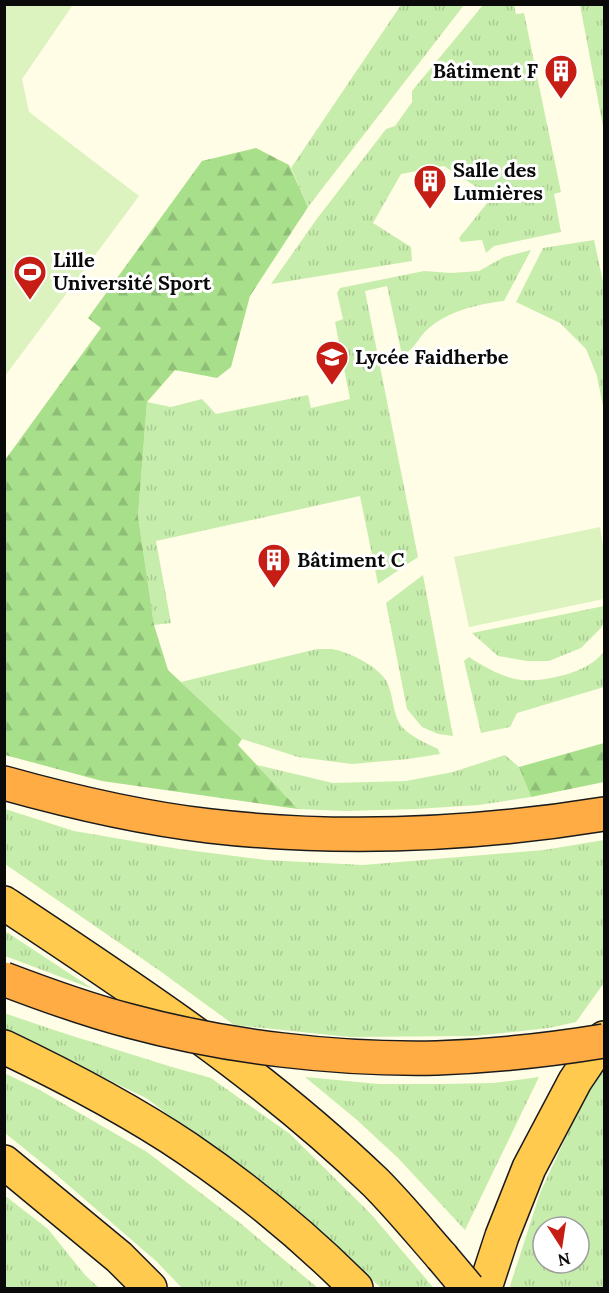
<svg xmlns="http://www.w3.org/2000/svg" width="609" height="1293" font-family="Lora,serif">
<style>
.grass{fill:url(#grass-tufts);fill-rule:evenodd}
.forest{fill:url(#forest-firs)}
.pitch{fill:#dcf3bf}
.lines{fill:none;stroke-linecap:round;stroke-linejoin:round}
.trunk-casing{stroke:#1b1b1b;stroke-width:36}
.motorway-casing{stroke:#1b1b1b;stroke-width:36}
.trunk{stroke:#ffca4d;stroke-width:33}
.motorway{stroke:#ffac44;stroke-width:33}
.trunk-bridge-casing{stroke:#1b1b1b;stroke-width:36;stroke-linecap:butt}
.motorway-bridge-casing{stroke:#1b1b1b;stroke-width:36;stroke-linecap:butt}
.trunk-bridge{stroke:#ffca4d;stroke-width:33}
.motorway-bridge{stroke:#ffac44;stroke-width:33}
.labels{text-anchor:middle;stroke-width:6;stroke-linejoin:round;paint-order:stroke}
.poi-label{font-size:20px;font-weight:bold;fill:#0a0a0a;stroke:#fff;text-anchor:start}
</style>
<defs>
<pattern id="grass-tufts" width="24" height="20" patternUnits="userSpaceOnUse" patternTransform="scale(1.5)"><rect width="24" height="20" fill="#c7edac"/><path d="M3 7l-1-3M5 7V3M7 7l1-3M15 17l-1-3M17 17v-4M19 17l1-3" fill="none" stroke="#aaca93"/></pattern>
<pattern id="forest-firs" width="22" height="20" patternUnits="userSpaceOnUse" patternTransform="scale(1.5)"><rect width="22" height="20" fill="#a8df8a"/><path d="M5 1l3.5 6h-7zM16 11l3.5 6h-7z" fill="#8fbe76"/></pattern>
</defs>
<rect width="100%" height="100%" fill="#fffde6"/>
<g class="grass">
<polygon points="401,5 464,5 308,207 291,168"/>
<polygon points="483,5 514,5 516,14 524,13 561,192 554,194 561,232 494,246 486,253 482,240 461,242 459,238 492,197 444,166 401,174 373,223 411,247 412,261 271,284 316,220 386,129 395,126 412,102 412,91"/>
<polygon points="580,5 604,5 604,132"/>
<polygon points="594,240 604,286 604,411 597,376 586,349 560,323 516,302 543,248"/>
<path d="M531 250 504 301C478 304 449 311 429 328 419 336 414 351 402 355L387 286 365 291 418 557 378 584 360 496 156 541 171 623 154 625 138 516 147 402 171 407 202 399 216 414 308 395 311 408 350 399 335 322 343 319 337 293 340 288 424 271 451 273 479 271 504 257Z"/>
<polygon points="423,575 453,736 438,734 422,727 407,709 386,603"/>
<polygon points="604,606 604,622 601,628 581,648 549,661 527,661 498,656 472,633"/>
<path d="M317 649C322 649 327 649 332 649 349 652 378 666 387 682 394 696 392 714 402 727 411 737 426 743 438 749L440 754 408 759 352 764 298 757 242 739 181 682Z"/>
<path d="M604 652V687L517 713 510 727 481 733 464 661 469 657C484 667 502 677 521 680 540 682 574 675 590 664 595 661 600 656 604 652Z"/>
<polygon points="505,755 519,767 531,797 479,805 416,809 345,811 298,809 257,765 333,783 406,781 453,772"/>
<polygon points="5,809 74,831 179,849 266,860 363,865 544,850 604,840 604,983 576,1022 549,1028 475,1036 349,1037 234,1025 160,971 5,864"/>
<polygon points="4,931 5,931 93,989 5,956"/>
<polygon points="4,1013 60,1032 172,1067 211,1078 290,1134 371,1214 432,1286 431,1288 381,1288 306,1219 146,1098 5,1030"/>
<path d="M601 1068H604V1288H512L510 1286 540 1193 583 1100ZM543 1227H579V1263H543Z"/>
<polygon points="4,1073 38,1089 147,1152 240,1223 318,1288 182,1288 156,1261 52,1171 5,1133"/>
<polygon points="305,1077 379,1084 441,1084 494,1083 539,1077 465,1230 398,1158 357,1120"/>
<polygon points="4,1195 48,1229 85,1275 99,1288 5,1288"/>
</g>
<g class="forest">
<polygon points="256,148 289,165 308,207 250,296 231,367 217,378 175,370 147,402 138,516 154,625 168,670 242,739 238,745 298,809 102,781 5,755 5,460 101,328 88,318 202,161"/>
<polygon points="604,743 604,782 531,797 519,767"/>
</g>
<g class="pitch">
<polygon points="5,4 70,4 72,6 22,79 29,112 139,196 5,376"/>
<polygon points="600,527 604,550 604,599 469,627 454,557"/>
</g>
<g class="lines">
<g class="trunk-casing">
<g id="trunk">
<path d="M4 903C134 989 263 1074 375 1182 399 1206 420 1232 442 1257"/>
<path d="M4 1047C67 1077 130 1110 188 1149 248 1190 305 1237 356 1288"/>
<polyline points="4,1162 119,1257 150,1288"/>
<polyline points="485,1288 502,1236 529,1168 575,1081 604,1038"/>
</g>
</g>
<g class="motorway-casing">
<path id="motorway" d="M4 783C72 802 140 818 210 826 341 841 474 835 604 814"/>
</g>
<use href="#trunk" class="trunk"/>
<use href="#motorway" class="motorway"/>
<g class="trunk-bridge-casing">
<polyline id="trunk-bridge" points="442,1257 468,1288"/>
</g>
<g class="motorway-bridge-casing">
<path id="motorway-bridge" d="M4 979C46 995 87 1010 130 1021 226 1047 337 1060 437 1058 493 1056 549 1050 604 1041"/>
</g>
<use href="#trunk-bridge" class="trunk-bridge"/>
<use href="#motorway-bridge" class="motorway-bridge"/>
</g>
<defs>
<g id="building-pin" transform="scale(1.725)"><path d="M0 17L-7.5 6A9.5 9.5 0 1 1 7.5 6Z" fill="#c61e15" stroke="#fff"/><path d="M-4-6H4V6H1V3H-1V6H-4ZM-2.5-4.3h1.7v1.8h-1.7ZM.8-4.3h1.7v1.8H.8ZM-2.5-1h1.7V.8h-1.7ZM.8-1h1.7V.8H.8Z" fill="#fff"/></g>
<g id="stadium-pin" transform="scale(1.725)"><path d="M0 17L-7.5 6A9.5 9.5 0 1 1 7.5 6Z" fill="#c61e15" stroke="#fff"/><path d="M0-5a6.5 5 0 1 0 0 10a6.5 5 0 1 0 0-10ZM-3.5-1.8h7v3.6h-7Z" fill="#fff"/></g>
<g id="school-pin" transform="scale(1.725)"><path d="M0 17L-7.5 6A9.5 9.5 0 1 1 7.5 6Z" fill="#c61e15" stroke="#fff"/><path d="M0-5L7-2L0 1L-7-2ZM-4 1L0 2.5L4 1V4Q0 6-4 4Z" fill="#fff"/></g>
</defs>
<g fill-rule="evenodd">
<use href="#building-pin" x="561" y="71"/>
<use href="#building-pin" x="430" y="181"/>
<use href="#stadium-pin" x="30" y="272"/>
<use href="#school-pin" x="332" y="357"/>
<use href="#building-pin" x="274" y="560"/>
</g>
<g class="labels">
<g class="poi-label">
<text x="538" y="78" text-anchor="end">Bâtiment F</text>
<text x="453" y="177">Salle des<tspan x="453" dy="23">Lumières</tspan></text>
<text x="53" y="267">Lille<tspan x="53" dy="23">Université Sport</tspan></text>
<text x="355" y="364">Lycée Faidherbe</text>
<text x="297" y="567">Bâtiment C</text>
</g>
</g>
<rect width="609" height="1293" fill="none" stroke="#0a0a0a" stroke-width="12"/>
<g transform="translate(561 1245) rotate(168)"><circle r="28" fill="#ffffff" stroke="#9d9d9d" stroke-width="1.5"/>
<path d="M0-4.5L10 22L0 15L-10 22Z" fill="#c61e15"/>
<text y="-9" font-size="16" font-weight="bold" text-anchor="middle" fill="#0a0a0a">N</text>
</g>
</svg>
